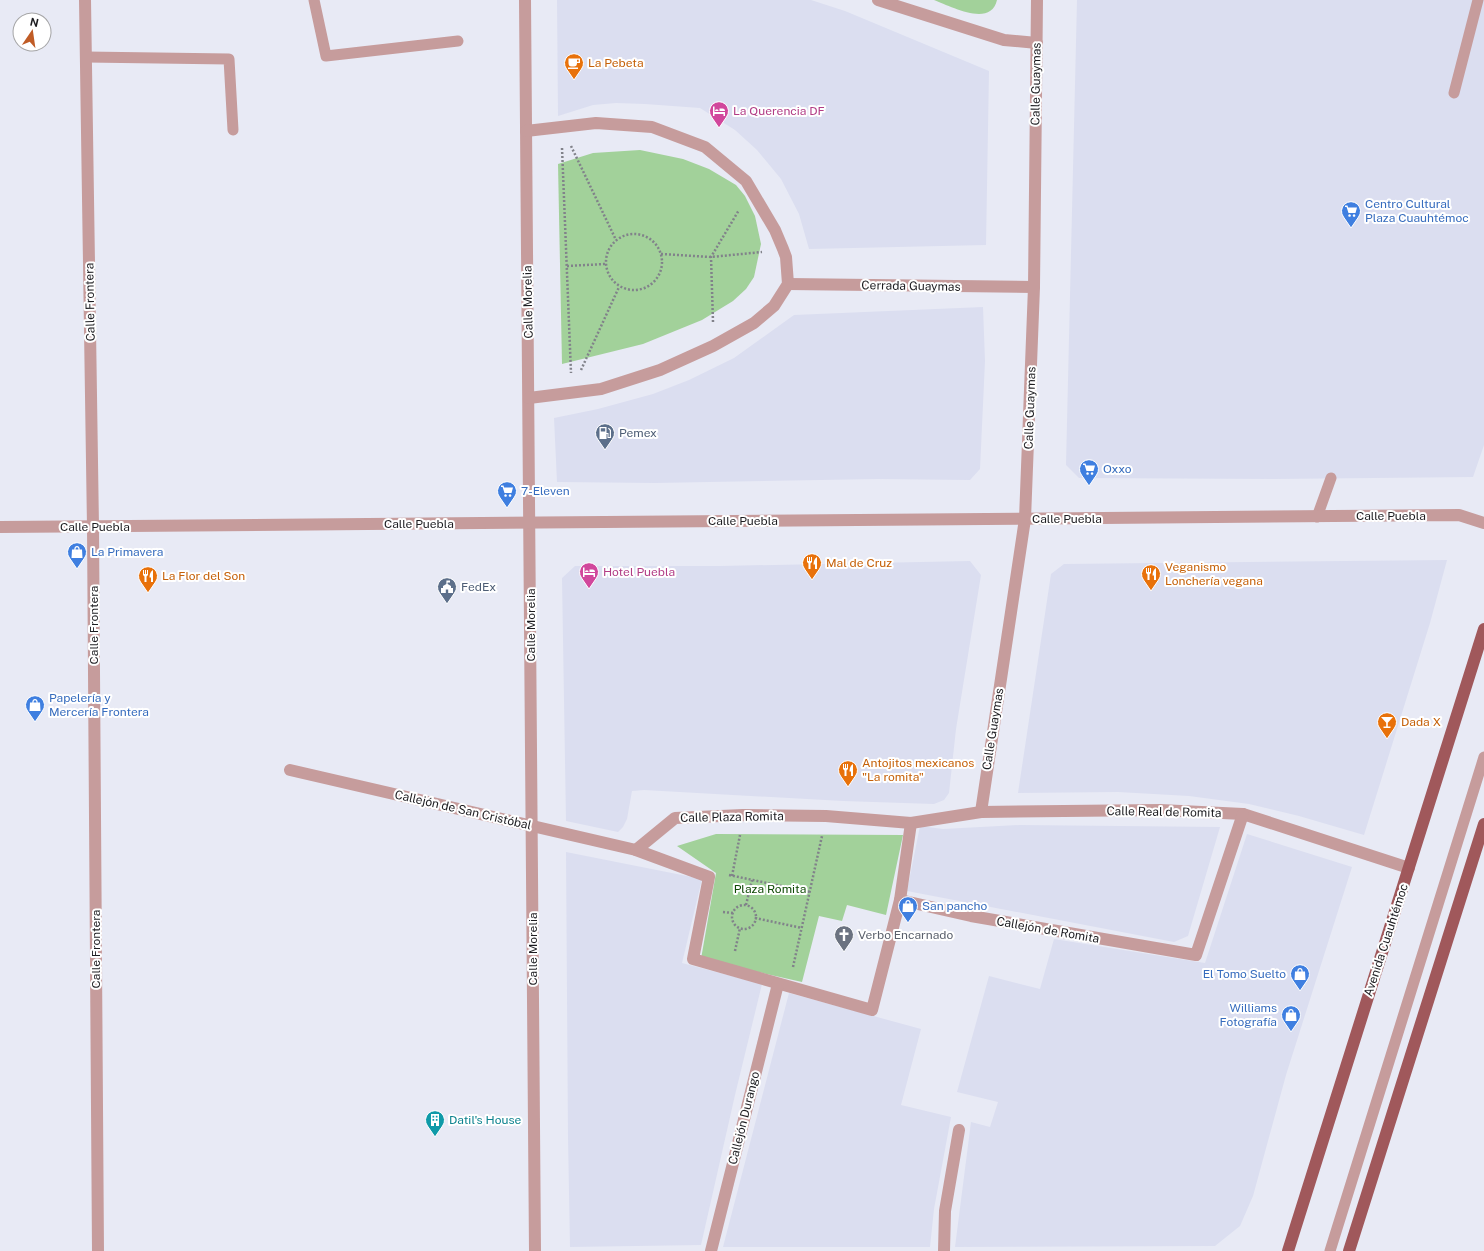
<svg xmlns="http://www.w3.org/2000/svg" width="1484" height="1251" font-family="'Public Sans',sans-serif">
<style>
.built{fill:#dbdef0}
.green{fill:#a2d19a}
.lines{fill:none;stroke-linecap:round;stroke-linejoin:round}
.path{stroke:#81828a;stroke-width:2.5;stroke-dasharray:2 2;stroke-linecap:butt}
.service{stroke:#c69c9c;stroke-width:11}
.minor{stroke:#c69c9c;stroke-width:12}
.primary{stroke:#a0585b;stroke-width:12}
.labels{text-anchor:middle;stroke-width:4;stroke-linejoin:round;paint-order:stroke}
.food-label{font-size:12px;fill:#c56008;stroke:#fff;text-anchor:start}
.street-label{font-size:12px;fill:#1d1d21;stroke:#fff}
.hotel-label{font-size:12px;fill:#b23c85;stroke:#fff;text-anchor:start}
.shop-label{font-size:12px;fill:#366cbe;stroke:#fff;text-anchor:start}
.service-label{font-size:12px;fill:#4e5e75;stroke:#fff;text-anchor:start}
.park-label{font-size:12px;fill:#0f4a04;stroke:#fff}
.worship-label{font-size:12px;fill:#5b616d;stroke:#fff;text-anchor:start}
.culture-label{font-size:12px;fill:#0d838f;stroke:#fff;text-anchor:start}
</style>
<rect width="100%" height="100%" fill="#e8eaf5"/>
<g class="built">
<polygon points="557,0 811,0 845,11 989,71 986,245 809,249 799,214 781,179 757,150 735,130 700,108 645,104 616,103 593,105 558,116"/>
<polygon points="1077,0 1484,0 1484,445 1473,477 1275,479 1079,478 1066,465"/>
<polygon points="983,307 985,361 980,469 970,480 878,479 655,483 557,482 554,418 598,409 653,394 689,380 734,358 794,315"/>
<polygon points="1447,560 1430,623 1364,835 1299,816 1249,804 1189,796 1118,792 1018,793 1051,574 1064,564"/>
<polygon points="970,561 981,575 956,729 949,793 944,800 934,804 843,801 644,790 632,791 627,819 623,827 618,832 566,821 562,578 575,566 720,566"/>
<polygon points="1019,825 1220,827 1188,936 1174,942 907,891 920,826 943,829"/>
<polygon points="1247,834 1352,867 1286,1075 1253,1196 1240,1226 1215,1246 955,1247 971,1122 990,1127 998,1102 957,1092 989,976 1040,989 1054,939 1205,963"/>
<polygon points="566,852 702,879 682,963 762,984 735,1095 701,1245 570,1247 568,1137"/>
<polygon points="789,993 921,1029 901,1105 951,1117 934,1209 930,1247 723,1247"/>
</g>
<g class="green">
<path d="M934 0H997C991 28 950 6 934 0Z"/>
<polygon points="640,150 683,159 709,169 736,185 745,196 755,216 761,244 754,277 746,289 733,301 702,320 643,344 562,364 558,164 593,153"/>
<polygon points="716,834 903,835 886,915 847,905 842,921 819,916 802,982 701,959 716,873 677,846"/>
</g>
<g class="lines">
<g class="path">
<polyline points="571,146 616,240"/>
<polyline points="562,148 571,373"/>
<circle cx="634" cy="262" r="28"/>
<polyline points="661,254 711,257 762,252"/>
<polyline points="567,266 605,264"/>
<polyline points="713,322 711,257 739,210"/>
<polyline points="581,370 619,287"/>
<polyline points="729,875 810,892"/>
<polyline points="732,876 740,835"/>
<polyline points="746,905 752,880"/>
<circle cx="744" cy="917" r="12"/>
<polyline points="723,912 733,913"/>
<polyline points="755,918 802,928"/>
<polyline points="735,951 740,928"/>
<polyline points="793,967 822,836"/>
</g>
<g class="service">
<polyline points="314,0 326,56 458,41"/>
<polyline points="86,57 229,59 233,130"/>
<polyline points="1454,93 1478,0"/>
<polyline points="1317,517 1331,478"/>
<polyline points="1330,1251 1484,757"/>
</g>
<g class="minor">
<polyline points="85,0 93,527 98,1251"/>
<polyline points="525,0 535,1251"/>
<polyline points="878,0 1004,40 1037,43"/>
<polyline points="526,131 596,123 652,127 705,147 746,181 775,230 783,249 786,257 788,284 774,306 754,323 713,346 660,370 601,389 529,398"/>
<polyline points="788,284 1034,287"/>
<polyline points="0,527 1459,515 1484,523"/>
<polyline points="290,770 636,850"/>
<polyline points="981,812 1025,519 1034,287 1037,0"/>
<polygon points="743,815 826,816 911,823 900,900 872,1010 693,959 709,877 636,850 675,818"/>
<polyline points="911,823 981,812 1160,810 1243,814 1409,868"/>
<polyline points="900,900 971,916 1196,955 1243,814"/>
<polyline points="711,1251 778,984"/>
<polyline points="944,1251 945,1211 959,1130"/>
</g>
<g class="primary">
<polyline points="1288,1251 1484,629"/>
<polyline points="1349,1251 1484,824"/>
</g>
</g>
<defs>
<g id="cafe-pin" transform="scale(1)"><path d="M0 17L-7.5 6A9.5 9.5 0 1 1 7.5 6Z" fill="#e8710a" stroke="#fff"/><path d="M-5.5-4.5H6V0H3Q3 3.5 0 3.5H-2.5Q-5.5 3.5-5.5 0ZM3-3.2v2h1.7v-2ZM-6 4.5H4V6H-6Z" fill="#fff"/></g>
<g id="hotel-pin" transform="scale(1)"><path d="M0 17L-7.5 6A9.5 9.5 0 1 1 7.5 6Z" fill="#d1479c" stroke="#fff"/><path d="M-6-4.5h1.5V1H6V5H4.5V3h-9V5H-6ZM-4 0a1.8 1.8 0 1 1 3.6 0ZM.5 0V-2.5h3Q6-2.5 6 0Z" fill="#fff"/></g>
<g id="supermarket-pin" transform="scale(1)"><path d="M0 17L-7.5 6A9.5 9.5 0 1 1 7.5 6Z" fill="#3f7fe0" stroke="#fff"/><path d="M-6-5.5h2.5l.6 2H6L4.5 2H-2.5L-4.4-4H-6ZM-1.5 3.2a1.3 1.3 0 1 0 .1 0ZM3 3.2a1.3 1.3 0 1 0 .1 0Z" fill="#fff"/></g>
<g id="fuel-pin" transform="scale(1)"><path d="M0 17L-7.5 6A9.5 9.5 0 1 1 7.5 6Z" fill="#5c6f8a" stroke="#fff"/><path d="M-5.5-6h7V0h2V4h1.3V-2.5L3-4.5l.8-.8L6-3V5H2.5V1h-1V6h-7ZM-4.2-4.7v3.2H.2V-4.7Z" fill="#fff"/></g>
<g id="shop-pin" transform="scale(1)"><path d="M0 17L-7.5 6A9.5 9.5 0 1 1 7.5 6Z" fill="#3f7fe0" stroke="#fff"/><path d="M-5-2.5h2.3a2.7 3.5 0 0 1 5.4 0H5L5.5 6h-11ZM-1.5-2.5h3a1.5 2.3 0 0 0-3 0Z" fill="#fff"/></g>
<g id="restaurant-pin" transform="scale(1)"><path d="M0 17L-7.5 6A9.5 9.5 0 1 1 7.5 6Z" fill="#e8710a" stroke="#fff"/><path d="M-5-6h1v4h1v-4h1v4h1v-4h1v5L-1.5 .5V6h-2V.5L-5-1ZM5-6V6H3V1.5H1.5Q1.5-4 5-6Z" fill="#fff"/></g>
<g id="civic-pin" transform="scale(1)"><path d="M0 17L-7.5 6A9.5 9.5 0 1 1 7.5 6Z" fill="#5c6f8a" stroke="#fff"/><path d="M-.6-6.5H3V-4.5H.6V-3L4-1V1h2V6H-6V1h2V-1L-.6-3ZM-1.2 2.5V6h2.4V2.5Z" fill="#fff"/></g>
<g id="bar-pin" transform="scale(1)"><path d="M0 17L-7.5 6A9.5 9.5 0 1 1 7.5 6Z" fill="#e8710a" stroke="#fff"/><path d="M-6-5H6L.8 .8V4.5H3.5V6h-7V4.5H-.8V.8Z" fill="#fff"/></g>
<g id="church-pin" transform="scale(1)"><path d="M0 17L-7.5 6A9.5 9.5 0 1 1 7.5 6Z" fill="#6b7280" stroke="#fff"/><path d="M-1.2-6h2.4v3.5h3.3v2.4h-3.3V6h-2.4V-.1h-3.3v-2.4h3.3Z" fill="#fff"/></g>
<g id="building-pin" transform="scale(1)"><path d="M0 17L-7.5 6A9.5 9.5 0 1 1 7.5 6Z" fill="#0f9aa8" stroke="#fff"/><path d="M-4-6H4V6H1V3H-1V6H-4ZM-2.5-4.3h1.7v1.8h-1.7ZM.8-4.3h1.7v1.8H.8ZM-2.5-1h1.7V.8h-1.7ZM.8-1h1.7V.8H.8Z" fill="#fff"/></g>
</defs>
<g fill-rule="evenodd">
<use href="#cafe-pin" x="574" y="63"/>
<use href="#hotel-pin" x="719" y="111"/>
<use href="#supermarket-pin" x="1351" y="211"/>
<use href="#fuel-pin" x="605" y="433"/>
<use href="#supermarket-pin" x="1089" y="469"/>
<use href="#supermarket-pin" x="507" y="491"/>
<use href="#shop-pin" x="77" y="552"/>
<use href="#restaurant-pin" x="812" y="563"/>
<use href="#hotel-pin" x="589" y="572"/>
<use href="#restaurant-pin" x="1151" y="574"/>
<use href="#restaurant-pin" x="148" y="576"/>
<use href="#civic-pin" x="447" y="587"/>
<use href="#shop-pin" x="35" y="705"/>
<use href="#bar-pin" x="1387" y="722"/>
<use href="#restaurant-pin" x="848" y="770"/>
<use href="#shop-pin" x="908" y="906"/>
<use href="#church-pin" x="844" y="935"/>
<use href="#shop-pin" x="1300" y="974"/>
<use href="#shop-pin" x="1291" y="1015"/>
<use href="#building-pin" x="435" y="1120"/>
</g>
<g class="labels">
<g class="food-label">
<text x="588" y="67">La Pebeta</text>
<text x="826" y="567">Mal de Cruz</text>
<text x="1165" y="571">Veganismo<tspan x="1165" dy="14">Lonchería vegana</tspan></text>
<text x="162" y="580">La Flor del Son</text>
<text x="1401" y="726">Dada X</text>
<text x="862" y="767">Antojitos mexicanos<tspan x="862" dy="14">"La romita"</tspan></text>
</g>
<g class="street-label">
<text transform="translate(1036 84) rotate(-89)" y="4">Calle Guaymas</text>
<text transform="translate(911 286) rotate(1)" y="4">Cerrada Guaymas</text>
<text transform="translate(90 302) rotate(-91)" y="4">Calle Frontera</text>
<text transform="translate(528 302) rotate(-91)" y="4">Calle Morelia</text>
<text transform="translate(1030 408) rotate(-88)" y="4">Calle Guaymas</text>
<text x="1391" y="520">Calle Puebla</text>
<text x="1067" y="523">Calle Puebla</text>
<text x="743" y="525">Calle Puebla</text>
<text x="419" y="528">Calle Puebla</text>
<text x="95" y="531">Calle Puebla</text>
<text transform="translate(94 625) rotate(-90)" y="4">Calle Frontera</text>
<text transform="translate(531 625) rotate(-90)" y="4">Calle Morelia</text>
<text transform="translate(993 729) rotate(-81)" y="4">Calle Guaymas</text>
<text transform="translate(463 810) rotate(13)" y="4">Callejón de San Cristóbal</text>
<text transform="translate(1164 812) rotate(1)" y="4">Calle Real de Romita</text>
<text transform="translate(732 817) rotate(-1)" y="4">Calle Plaza Romita</text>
<text transform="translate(1048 930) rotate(10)" y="4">Callejón de Romita</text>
<text transform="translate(1386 940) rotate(-72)" y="4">Avenida Cuauhtémoc</text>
<text transform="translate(96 949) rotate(-90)" y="4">Calle Frontera</text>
<text transform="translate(533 949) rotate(-90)" y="4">Calle Morelia</text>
<text transform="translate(744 1118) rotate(-76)" y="4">Callejón Durango</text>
</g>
<g class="hotel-label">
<text x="733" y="115">La Querencia DF</text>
<text x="603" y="576">Hotel Puebla</text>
</g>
<g class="shop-label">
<text x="1365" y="208">Centro Cultural<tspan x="1365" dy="14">Plaza Cuauhtémoc</tspan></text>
<text x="1103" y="473">Oxxo</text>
<text x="521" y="495">7-Eleven</text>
<text x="91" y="556">La Primavera</text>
<text x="49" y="702">Papelería y<tspan x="49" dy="14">Mercería Frontera</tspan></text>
<text x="922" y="910">San pancho</text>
<text x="1286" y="978" text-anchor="end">El Tomo Suelto</text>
<text x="1277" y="1012" text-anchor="end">Williams<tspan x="1277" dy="14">Fotografía</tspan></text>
</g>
<g class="service-label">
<text x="619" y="437">Pemex</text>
<text x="461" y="591">FedEx</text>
</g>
<g class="park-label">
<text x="770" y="893">Plaza Romita</text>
</g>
<g class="worship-label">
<text x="858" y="939">Verbo Encarnado</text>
</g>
<g class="culture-label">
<text x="449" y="1124">Datil's House</text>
</g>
</g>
<g transform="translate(32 32) rotate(13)"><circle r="19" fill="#ffffff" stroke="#a5a5a6"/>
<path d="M0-3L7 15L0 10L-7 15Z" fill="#c05c26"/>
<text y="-6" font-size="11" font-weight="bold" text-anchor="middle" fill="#1d1d21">N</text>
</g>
</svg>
